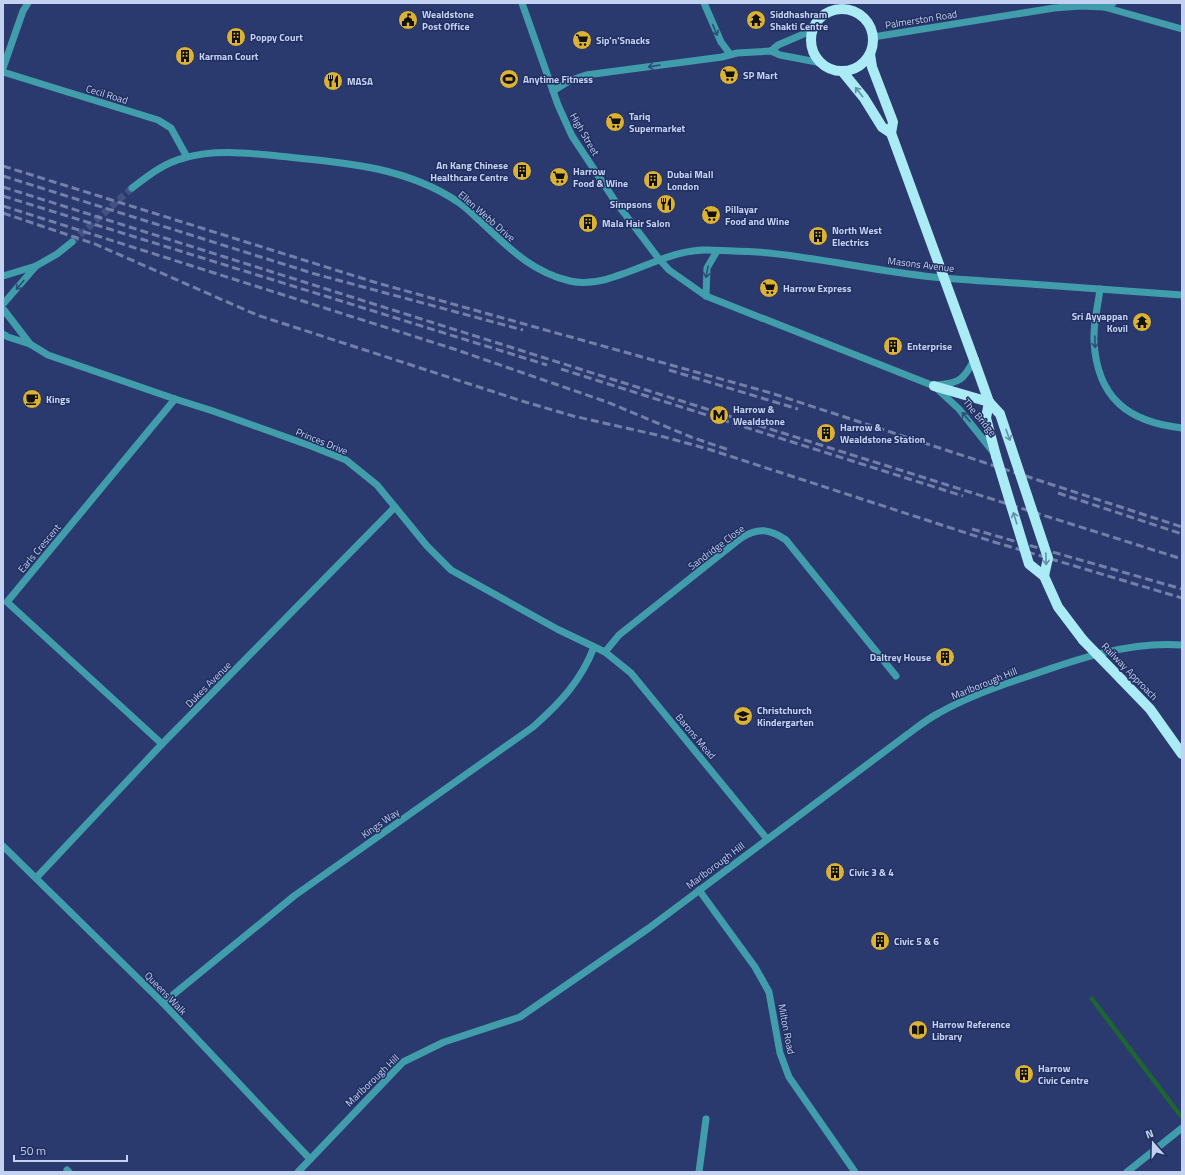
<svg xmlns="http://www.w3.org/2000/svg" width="1185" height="1175" font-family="'Titillium Web',sans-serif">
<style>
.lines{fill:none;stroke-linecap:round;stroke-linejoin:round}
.stream{stroke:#1d6531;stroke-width:4.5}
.minor-tunnel{stroke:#425182;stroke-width:7;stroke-dasharray:7 3.5;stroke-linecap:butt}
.minor{stroke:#419dab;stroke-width:7}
.major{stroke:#aaebf5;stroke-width:10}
.rail{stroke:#717fa9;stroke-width:3;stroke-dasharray:8 4;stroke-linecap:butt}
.major-bridge{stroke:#aaebf5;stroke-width:10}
.oneway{stroke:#2b5078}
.oneway2{stroke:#668dac}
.labels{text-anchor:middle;stroke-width:3;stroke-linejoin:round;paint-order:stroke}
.poi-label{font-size:10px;font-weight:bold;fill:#c5d1f0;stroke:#212f62;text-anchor:start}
.street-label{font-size:10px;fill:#c5d1f0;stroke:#212f62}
</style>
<rect width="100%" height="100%" fill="#2b3a6e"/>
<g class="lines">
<polyline class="stream" points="1092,999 1180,1115"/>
<polyline class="minor-tunnel" points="72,242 132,188"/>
<g class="minor">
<polyline points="522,3 558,105 572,136 615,201 659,259 669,270 706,296 934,386 959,409 994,453"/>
<polyline points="704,3 721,42 730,54"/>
<polyline points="1104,7 1182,29"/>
<polyline points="873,37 1054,8 1081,6 1104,7 1113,3"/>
<polyline points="771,51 778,45 813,30"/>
<polyline points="3,68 23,11 28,3"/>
<polyline points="3,72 158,120 171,128 187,157"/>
<polyline points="553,91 569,81 586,75 722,57 737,53 771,51 780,55 822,63"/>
<path d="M132 188C149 175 164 163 184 158 214 149 248 153 278 156 340 162 405 166 458 202 466 207 472 214 479 220 507 246 531 272 570 281 612 291 662 248 708 250 728 251 749 251 769 253 824 259 878 271 933 277 961 280 989 281 1016 283 1072 287 1127 291 1182 295"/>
<polyline points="3,276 36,266 57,254 72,242"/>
<path d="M1100 289C1098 306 1093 324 1094 341 1097 398 1128 422 1182 428"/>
<polyline points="706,296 707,268 717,251"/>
<polyline points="4,303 36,266"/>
<polyline points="4,310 30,344"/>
<polyline points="3,334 8,337 30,344 48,355 175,399 213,411 311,446 346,460 377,485 427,546 451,570 557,629 605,652 631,673 767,839"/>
<path d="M938 385C960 383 964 379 974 360"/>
<path d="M605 652 619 635 741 538C758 527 770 529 786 540L896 676"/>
<polyline points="162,744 7,602 175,399"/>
<polyline points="3,846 163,1003 310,1159"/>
<polyline points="37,877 162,744 395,507"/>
<polyline points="699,890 755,967 769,992 780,1053 789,1077 855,1172"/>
<path d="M163 1003 294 896 533 727C560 703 581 681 594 647"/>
<polyline points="67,1170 69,1172"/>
<path d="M298 1172 403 1062 444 1042 520 1017 649 928 904 737C915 729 927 719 939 713 967 697 998 686 1029 676 1077 659 1130 641 1182 645"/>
<polyline points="699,1172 706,1119"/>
<polyline points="1127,1172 1182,1128"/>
</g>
<g class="major">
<circle cx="842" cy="40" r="31"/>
<polyline points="842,71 864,98 882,127 891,133 893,122 872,67 870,54"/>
<polyline points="974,360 989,402 986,418 996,456"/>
<polyline points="934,386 989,402"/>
<polyline points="1044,576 1058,607 1083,640"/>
<polyline points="1121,679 1150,709 1182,754"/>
</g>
<g class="rail">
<polyline points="3,166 374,282 771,393 1182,527"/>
<polyline points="3,176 315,274 523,330"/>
<polyline points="3,187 1182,559"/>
<polyline points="3,196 547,365"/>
<polyline points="3,206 454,349 607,402 691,437 729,450"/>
<polyline points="3,213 95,244 257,315 522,401 573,416 657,435 708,449 994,542 1182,598"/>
<polyline points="561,369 963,496"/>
<polyline points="669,370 798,409"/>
<polyline points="1058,493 1182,534"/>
<polyline points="972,529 1182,589"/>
</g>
<g class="major-bridge">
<polyline points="891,133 974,360"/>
<polyline points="989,402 1000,414 1048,558 1044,576 1029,564 996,456"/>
<polyline points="1083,640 1121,679"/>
</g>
</g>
<defs><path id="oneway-shaft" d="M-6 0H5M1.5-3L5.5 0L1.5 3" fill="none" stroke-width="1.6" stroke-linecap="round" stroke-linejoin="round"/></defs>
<g class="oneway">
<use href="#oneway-shaft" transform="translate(715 30) rotate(67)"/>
<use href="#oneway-shaft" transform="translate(654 66) rotate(172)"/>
<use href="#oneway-shaft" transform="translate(707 272) rotate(101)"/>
<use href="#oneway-shaft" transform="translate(20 285) rotate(130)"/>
<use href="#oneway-shaft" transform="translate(1095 342) rotate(88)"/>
<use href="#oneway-shaft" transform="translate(966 417) rotate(-131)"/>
</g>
<g class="oneway2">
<use href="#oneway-shaft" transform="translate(859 92) rotate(-128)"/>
<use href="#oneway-shaft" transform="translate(1008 435) rotate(70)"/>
<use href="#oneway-shaft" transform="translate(1015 518) rotate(-107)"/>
<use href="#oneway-shaft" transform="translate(1046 559) rotate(88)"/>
</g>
<defs>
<g id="civic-disc" transform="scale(1)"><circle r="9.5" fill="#dcb233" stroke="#212f62"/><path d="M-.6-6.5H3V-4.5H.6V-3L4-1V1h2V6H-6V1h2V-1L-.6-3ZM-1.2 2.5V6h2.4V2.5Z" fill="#111"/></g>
<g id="temple-disc" transform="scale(1)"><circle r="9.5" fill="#dcb233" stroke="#212f62"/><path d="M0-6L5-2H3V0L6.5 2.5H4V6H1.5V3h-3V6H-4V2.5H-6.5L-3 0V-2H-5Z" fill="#111"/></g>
<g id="building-disc" transform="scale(1)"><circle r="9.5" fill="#dcb233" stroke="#212f62"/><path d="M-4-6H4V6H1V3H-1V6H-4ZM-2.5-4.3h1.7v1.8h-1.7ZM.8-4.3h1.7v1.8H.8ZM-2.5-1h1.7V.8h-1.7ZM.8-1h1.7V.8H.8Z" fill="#111"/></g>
<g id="supermarket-disc" transform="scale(1)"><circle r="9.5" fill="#dcb233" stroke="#212f62"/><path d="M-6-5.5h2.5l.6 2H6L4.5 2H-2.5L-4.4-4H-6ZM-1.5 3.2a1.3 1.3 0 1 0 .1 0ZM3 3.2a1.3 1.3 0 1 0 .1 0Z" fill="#111"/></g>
<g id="stadium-disc" transform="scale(1)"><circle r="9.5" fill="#dcb233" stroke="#212f62"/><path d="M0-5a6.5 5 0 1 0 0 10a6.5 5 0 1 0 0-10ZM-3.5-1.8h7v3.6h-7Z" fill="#111"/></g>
<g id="restaurant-disc" transform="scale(1)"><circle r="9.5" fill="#dcb233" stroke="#212f62"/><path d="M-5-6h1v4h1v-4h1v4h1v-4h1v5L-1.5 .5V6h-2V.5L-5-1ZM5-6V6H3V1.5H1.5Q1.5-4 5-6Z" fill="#111"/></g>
<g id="cafe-disc" transform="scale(1)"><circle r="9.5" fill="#dcb233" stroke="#212f62"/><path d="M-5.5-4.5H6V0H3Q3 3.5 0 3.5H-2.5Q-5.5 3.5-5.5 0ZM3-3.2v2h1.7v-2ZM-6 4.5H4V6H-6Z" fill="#111"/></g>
<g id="metro-disc" transform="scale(1)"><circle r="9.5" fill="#dcb233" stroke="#212f62"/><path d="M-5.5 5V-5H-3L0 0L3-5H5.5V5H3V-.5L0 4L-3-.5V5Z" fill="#111"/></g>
<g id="school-disc" transform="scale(1)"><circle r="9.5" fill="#dcb233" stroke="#212f62"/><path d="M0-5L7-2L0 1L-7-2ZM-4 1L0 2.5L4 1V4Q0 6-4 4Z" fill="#111"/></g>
<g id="library-disc" transform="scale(1)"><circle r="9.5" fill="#dcb233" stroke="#212f62"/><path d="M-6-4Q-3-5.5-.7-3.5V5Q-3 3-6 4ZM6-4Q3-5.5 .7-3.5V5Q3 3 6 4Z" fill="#111"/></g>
</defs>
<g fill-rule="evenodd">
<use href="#civic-disc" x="408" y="20"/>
<use href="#temple-disc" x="756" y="20"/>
<use href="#building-disc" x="236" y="37"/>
<use href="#supermarket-disc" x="582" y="40"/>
<use href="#building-disc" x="185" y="56"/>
<use href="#supermarket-disc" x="729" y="75"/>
<use href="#stadium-disc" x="509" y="79"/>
<use href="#restaurant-disc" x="333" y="81"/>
<use href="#supermarket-disc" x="615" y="122"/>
<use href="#building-disc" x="522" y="171"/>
<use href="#supermarket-disc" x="559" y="177"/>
<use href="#building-disc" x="653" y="180"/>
<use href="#restaurant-disc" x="666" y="204"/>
<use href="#supermarket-disc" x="711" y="215"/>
<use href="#building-disc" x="588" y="223"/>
<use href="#building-disc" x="818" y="236"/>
<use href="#supermarket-disc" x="769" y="288"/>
<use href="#temple-disc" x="1142" y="322"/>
<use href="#building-disc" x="893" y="346"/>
<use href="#cafe-disc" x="32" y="399"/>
<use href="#metro-disc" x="719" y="415"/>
<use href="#building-disc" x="826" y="433"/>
<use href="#building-disc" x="945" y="657"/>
<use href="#school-disc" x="743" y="716"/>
<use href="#building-disc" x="835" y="872"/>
<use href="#building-disc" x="880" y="941"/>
<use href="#library-disc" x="918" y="1030"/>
<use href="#building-disc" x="1024" y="1074"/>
</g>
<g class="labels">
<g class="poi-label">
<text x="422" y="18">Wealdstone<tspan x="422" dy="12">Post Office</tspan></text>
<text x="770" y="18">Siddhashram<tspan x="770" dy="12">Shakti Centre</tspan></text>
<text x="250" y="41">Poppy Court</text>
<text x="596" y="44">Sip'n'Snacks</text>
<text x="199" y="60">Karman Court</text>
<text x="743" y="79">SP Mart</text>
<text x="523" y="83">Anytime Fitness</text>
<text x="347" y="85">MASA</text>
<text x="629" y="120">Tariq<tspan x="629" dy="12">Supermarket</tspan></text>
<text x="508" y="169" text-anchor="end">An Kang Chinese<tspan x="508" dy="12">Healthcare Centre</tspan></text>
<text x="573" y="175">Harrow<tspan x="573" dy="12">Food &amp; Wine</tspan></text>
<text x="667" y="178">Dubai Mall<tspan x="667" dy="12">London</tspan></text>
<text x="652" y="208" text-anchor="end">Simpsons</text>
<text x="725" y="213">Pillayar<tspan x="725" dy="12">Food and Wine</tspan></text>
<text x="602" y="227">Mala Hair Salon</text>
<text x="832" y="234">North West<tspan x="832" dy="12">Electrics</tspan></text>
<text x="783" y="292">Harrow Express</text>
<text x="1128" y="320" text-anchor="end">Sri Ayyappan<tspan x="1128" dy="12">Kovil</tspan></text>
<text x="907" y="350">Enterprise</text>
<text x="46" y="403">Kings</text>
<text x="733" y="413">Harrow &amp;<tspan x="733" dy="12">Wealdstone</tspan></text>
<text x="840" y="431">Harrow &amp;<tspan x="840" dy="12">Wealdstone Station</tspan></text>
<text x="931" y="661" text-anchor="end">Daltrey House</text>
<text x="757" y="714">Christchurch<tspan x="757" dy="12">Kindergarten</tspan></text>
<text x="849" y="876">Civic 3 &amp; 4</text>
<text x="894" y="945">Civic 5 &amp; 6</text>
<text x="932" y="1028">Harrow Reference<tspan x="932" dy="12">Library</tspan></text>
<text x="1038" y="1072">Harrow<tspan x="1038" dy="12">Civic Centre</tspan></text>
</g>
<g class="street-label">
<text transform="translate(921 19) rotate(-9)" y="4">Palmerston Road</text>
<text transform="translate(107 94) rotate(17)" y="4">Cecil Road</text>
<text transform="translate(585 134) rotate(60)" y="4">High Street</text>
<text transform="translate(487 216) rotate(41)" y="4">Ellen Webb Drive</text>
<text transform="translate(921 264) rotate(7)" y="4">Masons Avenue</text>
<text transform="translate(980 417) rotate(50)" y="4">The Bridge</text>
<text transform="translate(322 441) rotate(22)" y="4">Princes Drive</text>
<text transform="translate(716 547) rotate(-37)" y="4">Sandridge Close</text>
<text transform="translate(39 548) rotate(-50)" y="4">Earls Crescent</text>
<text transform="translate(1130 671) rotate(46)" y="4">Railway Approach</text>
<text transform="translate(984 683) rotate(-22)" y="4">Marlborough Hill</text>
<text transform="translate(208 684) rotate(-45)" y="4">Dukes Avenue</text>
<text transform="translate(696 736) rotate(50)" y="4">Barons Mead</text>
<text transform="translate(380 823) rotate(-35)" y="4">Kings Way</text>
<text transform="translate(715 865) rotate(-37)" y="4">Marlborough Hill</text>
<text transform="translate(166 993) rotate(46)" y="4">Queens Walk</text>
<text transform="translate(787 1029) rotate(79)" y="4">Milton Road</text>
<text transform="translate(372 1080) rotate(-44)" y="4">Marlborough Hill</text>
</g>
</g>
<rect width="1185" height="1175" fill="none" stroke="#c5d1f0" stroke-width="8"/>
<g transform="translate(1153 1143) rotate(340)" stroke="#212f62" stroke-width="3" paint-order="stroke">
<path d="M0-3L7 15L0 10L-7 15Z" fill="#c5d1f0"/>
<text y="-6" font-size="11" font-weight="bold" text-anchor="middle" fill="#c5d1f0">N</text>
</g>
<path d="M14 1155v6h113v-6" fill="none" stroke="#c5d1f0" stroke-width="2"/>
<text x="20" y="1155" font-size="12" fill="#c5d1f0" stroke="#212f62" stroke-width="3" paint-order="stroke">50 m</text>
</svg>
